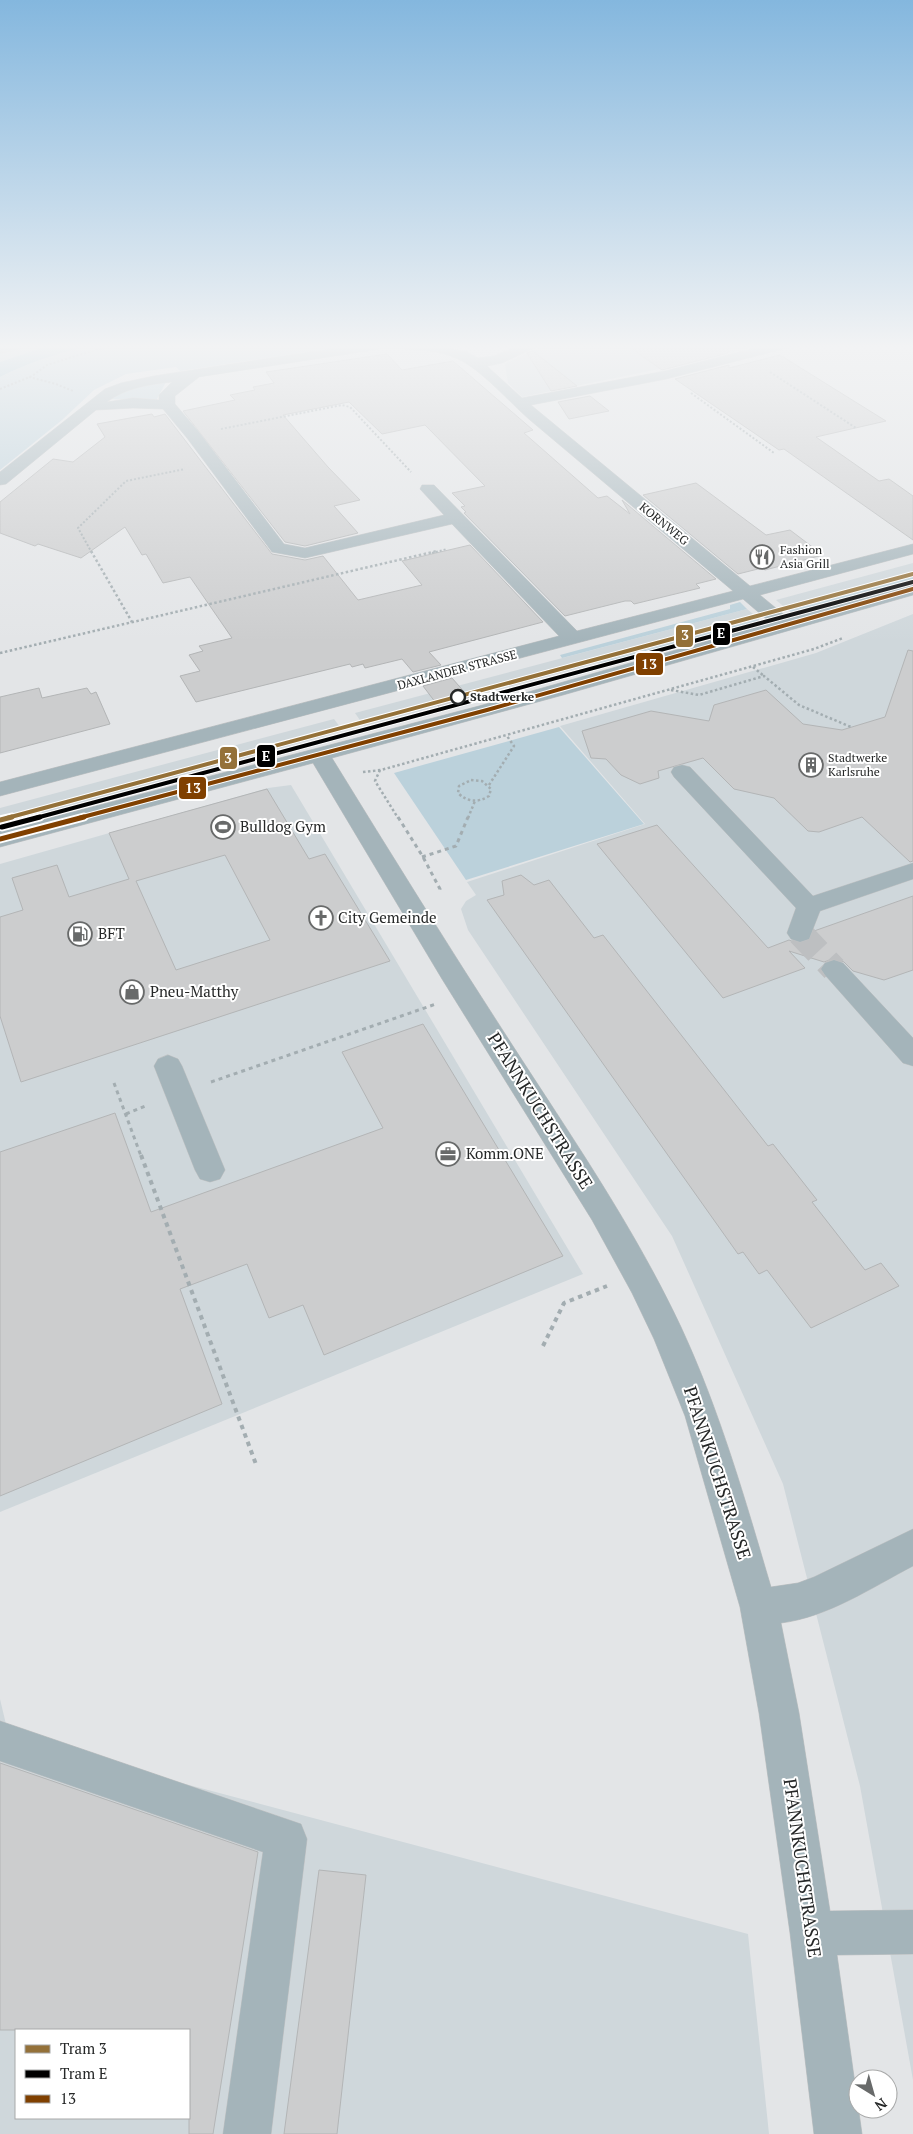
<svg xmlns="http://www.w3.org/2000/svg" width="913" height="2134" font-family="'PT Serif',serif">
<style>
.built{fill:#cfd7db;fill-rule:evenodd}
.green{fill:#bbd1db}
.water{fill:#8ebcd0}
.building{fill:#cccdce;stroke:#b3b5b6;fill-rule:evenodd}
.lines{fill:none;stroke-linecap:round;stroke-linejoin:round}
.minor-tunnel{stroke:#bdbfc1;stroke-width:26;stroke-dasharray:26 13;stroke-linecap:butt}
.minor-casing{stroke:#c2c3c4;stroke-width:1}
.path-far3{stroke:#a3adb1;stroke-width:2;stroke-dasharray:2 2;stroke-linecap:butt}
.path-far2{stroke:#a3adb1;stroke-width:2.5;stroke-dasharray:2.5 2.5;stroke-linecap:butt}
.path-far1{stroke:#a3adb1;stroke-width:3;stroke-dasharray:4 4;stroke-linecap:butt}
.path{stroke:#a3adb1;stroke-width:4;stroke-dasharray:4.5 4.5;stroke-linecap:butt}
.minor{fill:#a4b4ba;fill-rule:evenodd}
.bus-1-far1-casing{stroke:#fff;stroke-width:6}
.bus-1-casing{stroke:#fff;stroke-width:9}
.bus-1-far1{stroke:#804000;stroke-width:4}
.bus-1{stroke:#804000;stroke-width:5}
.tram-1-far1-casing{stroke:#fff;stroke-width:6}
.tram-1-casing{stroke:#fff;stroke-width:9}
.tram-2-far1-casing{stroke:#fff;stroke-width:6}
.tram-2-casing{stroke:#fff;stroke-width:9}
.tram-1-far1{stroke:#947139;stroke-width:4}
.tram-1{stroke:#947139;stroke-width:5}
.tram-2-far1{stroke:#000;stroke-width:4}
.tram-2{stroke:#000;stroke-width:5}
.stop-dot{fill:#fff;stroke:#252727;stroke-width:2.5}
.labels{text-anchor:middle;stroke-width:4;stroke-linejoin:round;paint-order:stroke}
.far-street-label{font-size:12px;fill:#252727;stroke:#fff}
.far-poi-label{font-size:12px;fill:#252727;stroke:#fff;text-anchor:start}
.far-stop-label{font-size:12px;font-weight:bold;fill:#252727;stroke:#fff;text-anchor:start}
.poi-label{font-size:15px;fill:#252727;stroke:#fff;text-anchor:start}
.near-street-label{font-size:18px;fill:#252727;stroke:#fff}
.line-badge{stroke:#fff;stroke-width:2}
.badge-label{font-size:14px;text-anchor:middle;font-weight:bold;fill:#fff}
</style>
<rect width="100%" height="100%" fill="#e3e5e7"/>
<g class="built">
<polygon points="547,344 764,344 708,359 522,397 508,383 505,364"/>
<polygon points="913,563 913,577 789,611 776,600"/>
<polygon points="747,609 759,619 364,726 355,713"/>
<polygon points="913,614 913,2080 860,1786 783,1484 672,1236 468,930 461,909 466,901 476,895 467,882 645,824 560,726 816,653"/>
<polygon points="334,719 343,731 0,825 0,808"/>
<polygon points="291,785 583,1274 0,1512 0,864 268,788"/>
<path d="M0 1699 9 1737 748 1934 769 2134H0ZM16 2030H189V2118H16Z"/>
</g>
<g class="green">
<polygon points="0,344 53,344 0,362"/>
<path d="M102 344H358L180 371 176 367 126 374 94 390 62 420 0 470V377C31 361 68 350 102 344Z"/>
<polygon points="167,380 156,401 109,399 135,386"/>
<polygon points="913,577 913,582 807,611 794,613 789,611"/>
<polygon points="740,602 747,609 562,658 560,655 730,609 730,605"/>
<polygon points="759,619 758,623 750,627 602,667 598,663"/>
<polygon points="559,727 644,824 466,880 394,773"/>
</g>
<path class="water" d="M53 344H102C68 350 31 361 0 377V362Z"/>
<g class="building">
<polygon points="625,344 728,344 728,353 662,370"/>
<polygon points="533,351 577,386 551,391 527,353"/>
<polygon points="387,354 402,370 453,361 533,430 524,433 598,498 607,496 630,514 622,500 716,579 696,584 700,588 634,604 631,601 625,601 565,616 464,513 466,512 461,507 465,506 452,493 485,486 425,425 382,434 349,402 283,415 328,467 360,500 334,506 358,533 305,546 285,542 183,411 235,400 230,395 255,390 253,387 274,383 266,372"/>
<polygon points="780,355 886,421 816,437 879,481 889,479 913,496 913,540 784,449 779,450 675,379 729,365 729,368"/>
<polygon points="590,396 609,411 569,419 558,402"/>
<polygon points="152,414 154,417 165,414 272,554 305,560 323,556 358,600 422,585 402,561 470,545 543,622 429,652 441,665 413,672 402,659 365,668 363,664 352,667 350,664 196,702 180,676 200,671 189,655 203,651 199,646 232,638 190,577 163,583 146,554 142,555 125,527 81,558 38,544 35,546 0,533 0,502 53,459 73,462 105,437 97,424"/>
<polygon points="696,483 766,535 790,530 823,555 765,570 762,568 738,574 643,495"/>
<polygon points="908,650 913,651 913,861 910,862 862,817 819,832 808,831 774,798 734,789 703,758 658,771 659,778 640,784 621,775 606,759 591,758 582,731 651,711 709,721 714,705 766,690 803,724 842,730 885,717"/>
<polygon points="452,678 473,702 442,711 423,686"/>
<polygon points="39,688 42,698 87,688 91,694 96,692 110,724 0,753 0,697"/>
<path d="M267 789 309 859 325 854 390 961 21 1082 0 1016V917L23 910 12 878 57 865 69 897 129 879 109 833ZM225 855 270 940 176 970 136 881Z"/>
<polygon points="657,825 768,948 789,940 799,944 810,941 814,931 913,896 913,970 884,980 853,971 844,962 835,958 824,962 789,951 805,968 723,998 597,844"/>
<polygon points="521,875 534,885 549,880 594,938 603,935 768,1146 773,1144 817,1200 812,1202 865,1270 881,1263 899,1286 811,1328 767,1270 759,1274 743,1252 738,1254 487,900 504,895 502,881"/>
<polygon points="423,1024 563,1256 324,1355 303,1305 269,1318 247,1264 180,1289 222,1404 0,1496 0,1152 115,1113 151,1212 383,1128 342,1052"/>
<polygon points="0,1763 258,1852 213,2134 189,2134 189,2030 0,2030"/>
<polygon points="319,1870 366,1875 337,2134 284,2134"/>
</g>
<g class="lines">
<polyline class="minor-tunnel" points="800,933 834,969"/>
<g class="minor-casing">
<g id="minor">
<polygon points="8,344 29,344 27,347 0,354 0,346"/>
<path d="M362 344H431L467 352 478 358 494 356 521 344H538L536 347 502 363 487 366 522 398 665 371 771 344H793L791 347 666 379 531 405 750 586 913 544V554L760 595 788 618 913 583V595L563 695 332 758C391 854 450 949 511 1043 571 1136 634 1227 681 1327 720 1411 745 1499 771 1587L798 1583 814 1577 913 1529V1566C871 1588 828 1617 781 1623L799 1713 830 1911 913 1910V1954L837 1955 862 2134H814L790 1933 759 1713 740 1607 685 1416 654 1339 632 1293 592 1220 442 979 313 763 0 847V831L479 706 771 623 743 599 0 796V782L559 636 452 524 305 558 272 552 187 438 163 409 133 408 96 410 6 484 0 485V472L105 389 121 383 154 376ZM380 349C405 349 435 348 458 359 482 370 509 402 530 420 598 477 665 534 733 591L577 631 434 485H422L420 489 444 515 305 548 284 544 199 432 175 404V396L199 377ZM172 382 159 395V400L133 398 107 402C125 388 151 384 172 382Z"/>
<polygon points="682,765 690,767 813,896 913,863 913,879 820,911 809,939 800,942 791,939 787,933 796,908 674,777 671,772 674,767"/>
<polygon points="834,960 843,963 913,1038 913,1066 903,1063 825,975 821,969 825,963"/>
<polygon points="168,1055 178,1059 182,1066 225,1170 220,1179 210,1182 200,1179 195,1170 154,1066 158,1059"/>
<polygon points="0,1721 301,1824 307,1839 271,2134 223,2134 263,1852 0,1761"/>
</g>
</g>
<g class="path-far3">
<polyline points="770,372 856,428"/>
<polyline points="29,377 56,384 73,391"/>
<polyline points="0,389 32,376 47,365 98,349 130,344"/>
<polyline points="691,393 774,453"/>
<polyline points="221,429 342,405 350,407 411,472"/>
<polyline points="92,553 78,528 126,481 185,469"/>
<polyline points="432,553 447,549"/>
</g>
<g class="path-far2">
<polyline points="91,551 132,622"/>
<polyline points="0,653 437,551"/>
<polyline points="753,667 764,676"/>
<polyline points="671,690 699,695 764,676 799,705 851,727"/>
<polyline points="380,770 375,781 398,818"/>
<polyline points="363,772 381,770 814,649 843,638"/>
<path d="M471 780 482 781 491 789 489 796C478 803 467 802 458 793L459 786Z"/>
<polyline points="489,785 514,746 507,736"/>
<polyline points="468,818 475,801"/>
</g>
<g class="path-far1">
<polyline points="398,817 423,857 440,889 439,892"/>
<polyline points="422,857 456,846 468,817"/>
<polyline points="211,1082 436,1004"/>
<polyline points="114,1083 141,1156"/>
<polyline points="126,1114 148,1105"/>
</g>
<g class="path">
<polyline points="141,1155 257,1467"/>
<polyline points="543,1346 564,1303 607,1286"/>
</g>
<use href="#minor" class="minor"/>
<g class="bus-1-far1-casing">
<polyline id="bus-1-far1" points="79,818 487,710 913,589"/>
</g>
<g class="bus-1-casing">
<polyline id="bus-1" points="0,839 84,817"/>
</g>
<use href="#bus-1-far1" class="bus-1-far1"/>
<use href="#bus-1" class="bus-1"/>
<g class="tram-1-far1-casing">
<polyline id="tram-1-far1" points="7,818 913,574"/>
</g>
<g class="tram-1-casing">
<polyline id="tram-1" points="0,820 12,817"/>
</g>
<g class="tram-2-far1-casing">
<polyline id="tram-2-far1" points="36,818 913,582"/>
</g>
<g class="tram-2-casing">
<polyline id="tram-2" points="2,827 40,817"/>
</g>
<use href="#tram-1-far1" class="tram-1-far1"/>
<use href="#tram-1" class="tram-1"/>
<use href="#tram-2-far1" class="tram-2-far1"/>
<use href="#tram-2" class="tram-2"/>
</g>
<linearGradient id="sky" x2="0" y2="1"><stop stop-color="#84b7de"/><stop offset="0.54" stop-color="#f2f3f4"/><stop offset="1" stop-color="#f2f3f4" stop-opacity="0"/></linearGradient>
<rect width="913" height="642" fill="url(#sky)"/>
<defs>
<g id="restaurant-ring" transform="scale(1.25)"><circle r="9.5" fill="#fff" stroke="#686a6a" stroke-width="1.5"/><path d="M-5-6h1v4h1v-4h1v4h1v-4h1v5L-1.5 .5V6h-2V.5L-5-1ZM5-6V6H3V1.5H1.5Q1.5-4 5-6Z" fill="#686a6a"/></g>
<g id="building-ring" transform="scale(1.25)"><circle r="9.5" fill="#fff" stroke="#686a6a" stroke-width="1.5"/><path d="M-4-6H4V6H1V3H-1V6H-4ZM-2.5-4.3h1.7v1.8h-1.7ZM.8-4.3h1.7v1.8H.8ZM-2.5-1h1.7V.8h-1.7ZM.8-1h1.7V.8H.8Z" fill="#686a6a"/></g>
<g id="stadium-ring" transform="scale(1.25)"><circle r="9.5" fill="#fff" stroke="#686a6a" stroke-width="1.5"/><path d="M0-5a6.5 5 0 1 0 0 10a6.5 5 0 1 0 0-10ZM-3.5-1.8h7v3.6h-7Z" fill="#686a6a"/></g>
<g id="church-ring" transform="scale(1.25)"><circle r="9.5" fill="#fff" stroke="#686a6a" stroke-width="1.5"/><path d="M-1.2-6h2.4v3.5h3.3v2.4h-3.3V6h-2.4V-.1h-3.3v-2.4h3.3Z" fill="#686a6a"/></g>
<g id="fuel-ring" transform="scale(1.25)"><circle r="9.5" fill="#fff" stroke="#686a6a" stroke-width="1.5"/><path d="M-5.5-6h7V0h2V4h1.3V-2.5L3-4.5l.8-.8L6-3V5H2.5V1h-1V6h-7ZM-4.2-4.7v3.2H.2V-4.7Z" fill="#686a6a"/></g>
<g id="shop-ring" transform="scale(1.25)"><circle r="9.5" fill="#fff" stroke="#686a6a" stroke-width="1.5"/><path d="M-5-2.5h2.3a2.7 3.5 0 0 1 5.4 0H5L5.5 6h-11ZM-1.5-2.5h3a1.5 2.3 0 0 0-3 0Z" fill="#686a6a"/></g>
<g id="office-ring" transform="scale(1.25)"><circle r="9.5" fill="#fff" stroke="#686a6a" stroke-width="1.5"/><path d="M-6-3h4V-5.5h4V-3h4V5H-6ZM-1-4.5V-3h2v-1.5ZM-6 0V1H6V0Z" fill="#686a6a"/></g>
</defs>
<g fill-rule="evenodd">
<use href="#restaurant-ring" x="762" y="557"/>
<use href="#building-ring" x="811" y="765"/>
<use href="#stadium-ring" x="223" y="827"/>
<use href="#church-ring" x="321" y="918"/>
<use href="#fuel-ring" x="80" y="934"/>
<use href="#shop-ring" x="132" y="992"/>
<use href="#office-ring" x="448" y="1154"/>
</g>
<circle class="stop-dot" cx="458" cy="697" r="7"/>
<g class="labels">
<g class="far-street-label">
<text transform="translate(664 524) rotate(39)" y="4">KORNWEG</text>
<text transform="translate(457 670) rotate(-15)" y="4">DAXLANDER STRASSE</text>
</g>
<g class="far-poi-label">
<text x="780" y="554">Fashion<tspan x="780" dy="14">Asia Grill</tspan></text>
<text x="828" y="762">Stadtwerke<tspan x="828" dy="14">Karlsruhe</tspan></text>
</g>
<g class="far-stop-label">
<text x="470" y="701">Stadtwerke</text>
</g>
<g class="poi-label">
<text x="240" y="832">Bulldog Gym</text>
<text x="338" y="923">City Gemeinde</text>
<text x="98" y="939">BFT</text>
<text x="150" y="997">Pneu-Matthy</text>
<text x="466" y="1159">Komm.ONE</text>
</g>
<g class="near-street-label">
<text transform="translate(540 1111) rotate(58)" y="6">PFANNKUCHSTRASSE</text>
<text transform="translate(717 1473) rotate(72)" y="6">PFANNKUCHSTRASSE</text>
<text transform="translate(802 1868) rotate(82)" y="6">PFANNKUCHSTRASSE</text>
</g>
</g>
<g class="line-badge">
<rect x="712" y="622" width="19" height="24" rx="5" fill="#000"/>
<rect x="675" y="624" width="19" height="24" rx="5" fill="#947139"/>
<rect x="635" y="652" width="29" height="24" rx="5" fill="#804000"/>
<rect x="256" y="744" width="20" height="24" rx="5" fill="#000"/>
<rect x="219" y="746" width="19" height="24" rx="5" fill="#947139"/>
<rect x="178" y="776" width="29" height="24" rx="5" fill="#804000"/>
</g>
<g class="badge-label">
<text x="721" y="638">E</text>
<text x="685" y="640">3</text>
<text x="649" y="669">13</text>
<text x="266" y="761">E</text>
<text x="228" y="763">3</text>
<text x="193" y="793">13</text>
</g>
<rect x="15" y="2029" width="175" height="90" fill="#ffffff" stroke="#a8a9a9"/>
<rect x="25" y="2045" width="25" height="8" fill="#947139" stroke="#a8a9a9"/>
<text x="60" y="2054" font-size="15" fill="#252727">Tram 3</text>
<rect x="25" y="2070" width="25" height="8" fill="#000000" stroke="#a8a9a9"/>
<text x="60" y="2079" font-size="15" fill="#252727">Tram E</text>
<rect x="25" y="2095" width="25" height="8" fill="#804000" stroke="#a8a9a9"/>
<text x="60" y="2104" font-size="15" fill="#252727">13</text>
<g transform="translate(873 2094) rotate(143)"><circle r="24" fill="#ffffff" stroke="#a8a9a9"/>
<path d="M0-4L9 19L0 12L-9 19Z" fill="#686a6a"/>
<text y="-8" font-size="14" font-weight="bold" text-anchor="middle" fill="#252727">N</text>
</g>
</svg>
